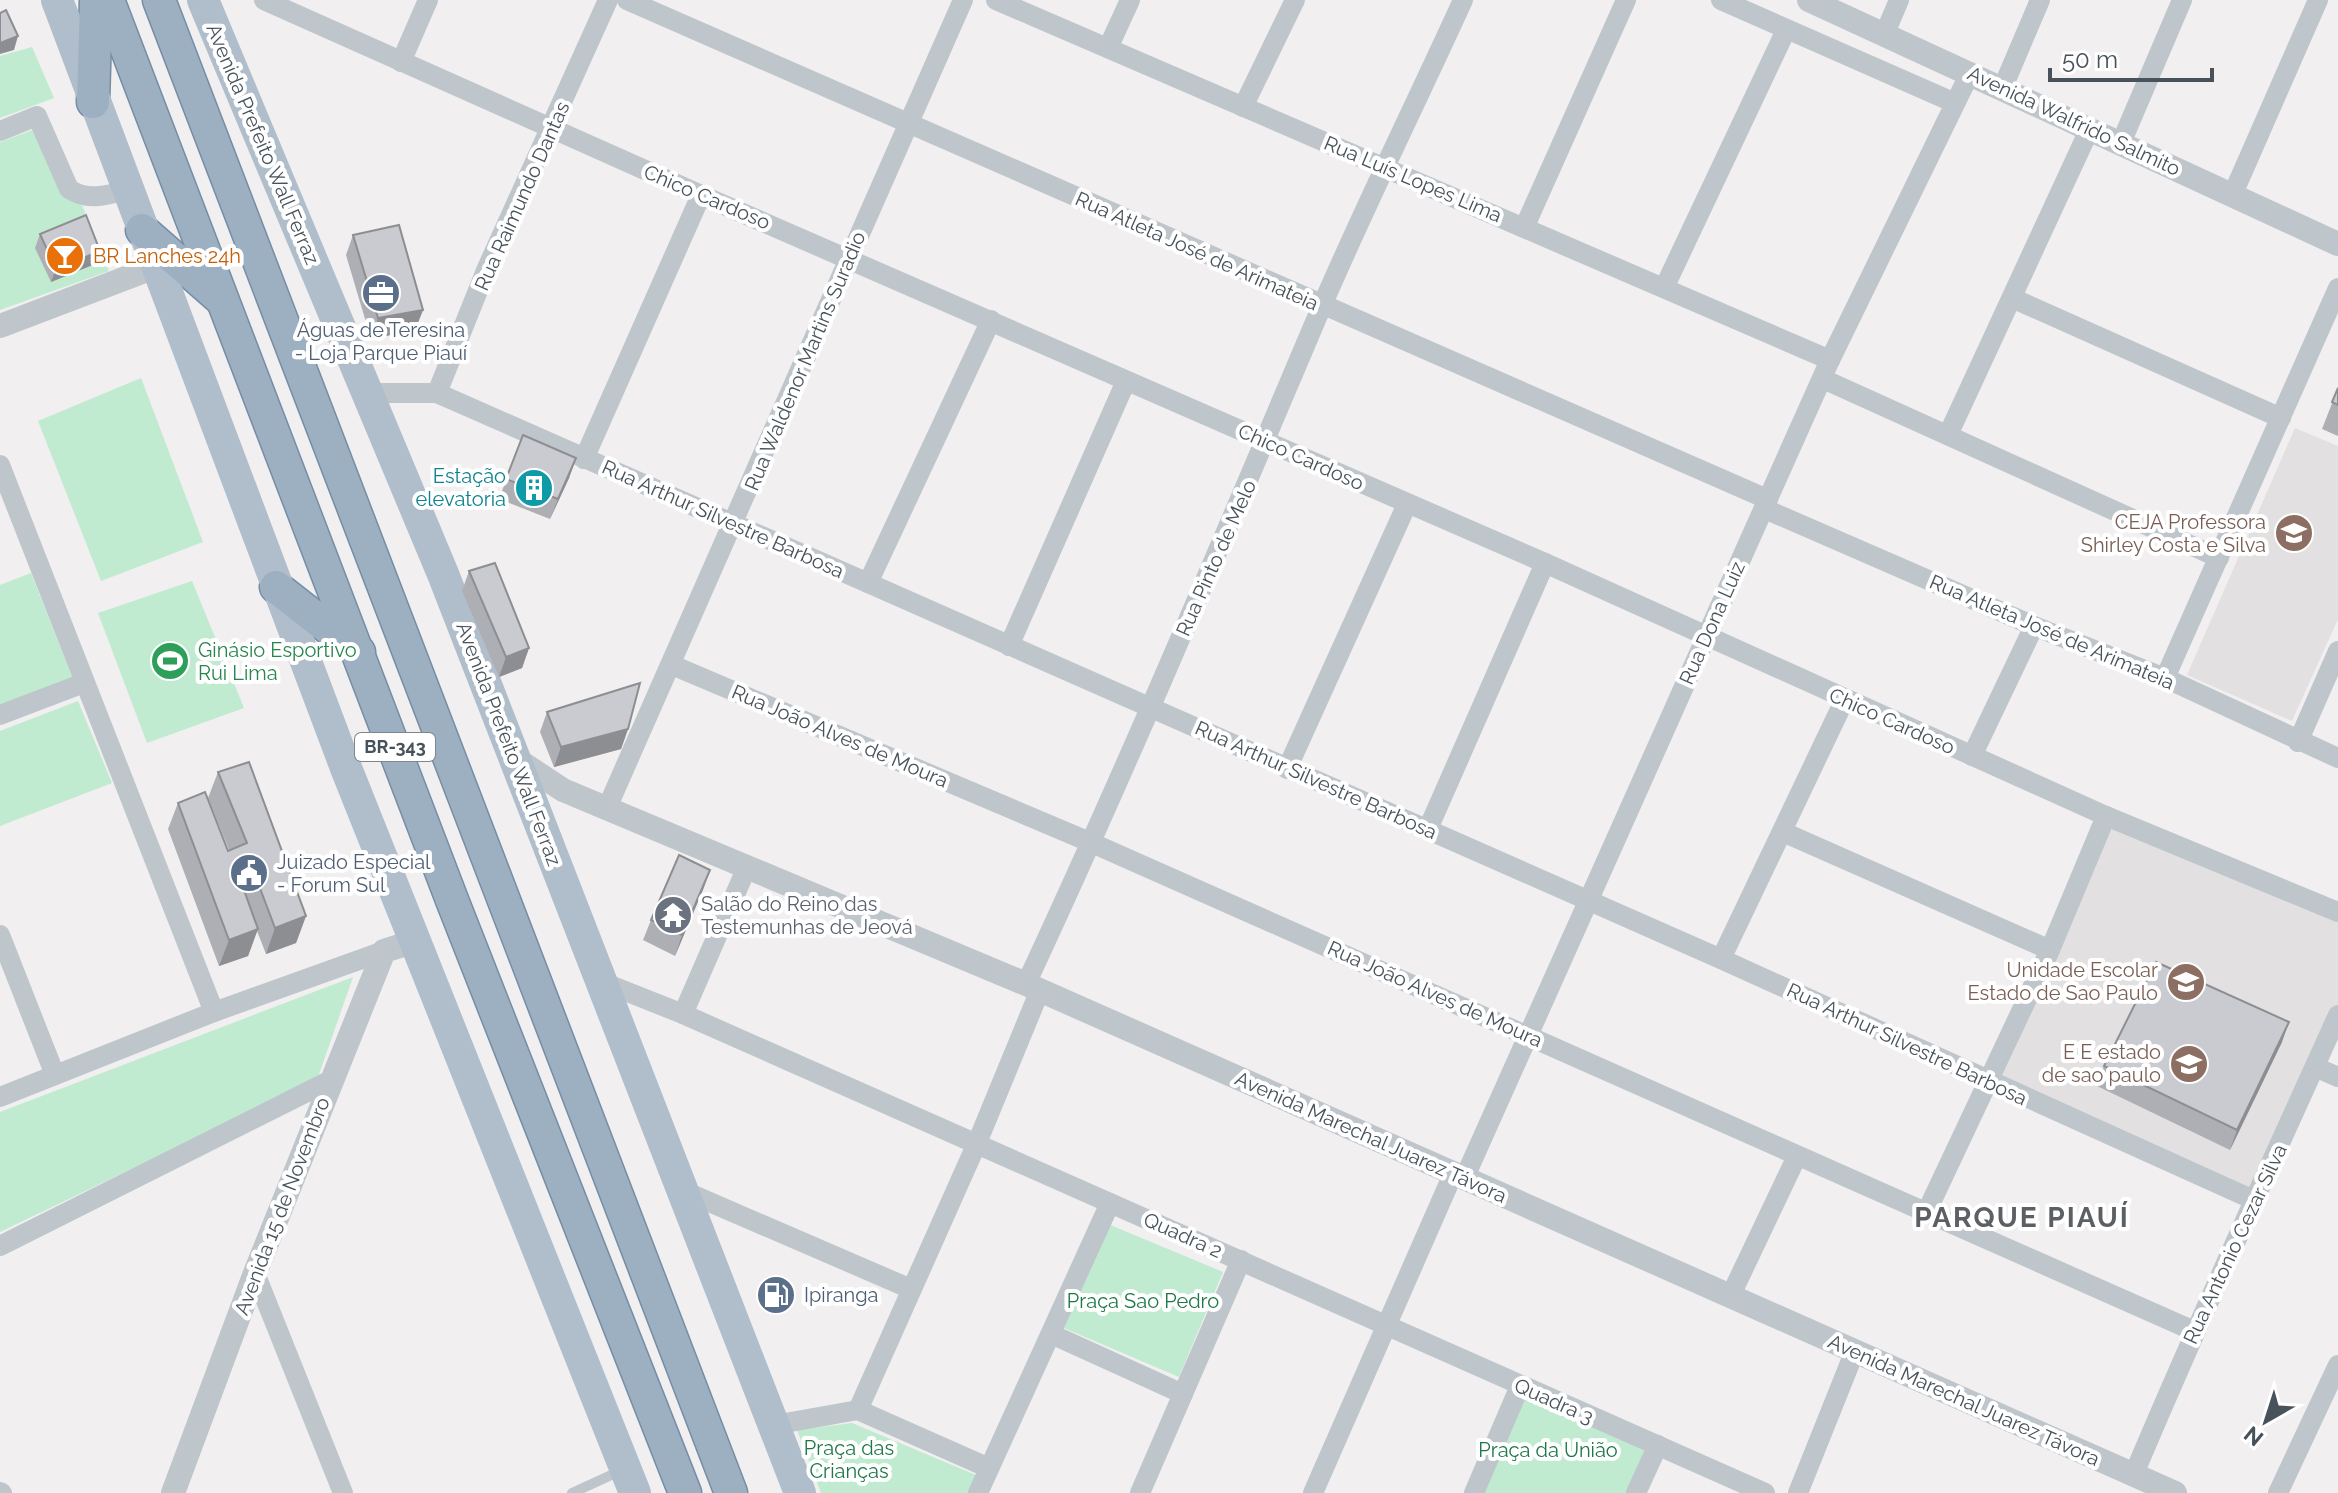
<svg xmlns="http://www.w3.org/2000/svg" width="2338" height="1493" font-family="Raleway,sans-serif">
<style>
.education{fill:#e2e0e0}
.green{fill:#c0ebd0}
.lines{fill:none;stroke-linecap:round;stroke-linejoin:round}
.trunk-casing{stroke:#758da5;stroke-width:35}
.service{stroke:#bec6cc;stroke-width:10}
.minor{stroke:#bec6cc;stroke-width:20}
.tertiary{stroke:#bec6cc;stroke-width:24}
.primary{stroke:#b0becb;stroke-width:32}
.trunk{stroke:#9db0c2;stroke-width:32}
.wall{fill:#adafb4}
.shaded-wall{fill:#8d8e92}
.building{fill:#c9cbd1;stroke:#8d8e92;stroke-width:2}
.labels{text-anchor:middle;stroke-width:8;stroke-linejoin:round;paint-order:stroke}
.shield{fill:#fff;stroke:#7f868c;stroke-width:2}
.shield-label{font-size:18px;font-weight:bold;fill:#48525a}
.street-label{font-size:20px;fill:#48525a;stroke:#fff}
.food-label{font-size:20px;fill:#c56008;stroke:#fff;text-anchor:start}
.service-label{font-size:20px;fill:#4e5e75;stroke:#fff;text-anchor:start}
.culture-label{font-size:20px;fill:#0d838f;stroke:#fff;text-anchor:end}
.education-label{font-size:20px;fill:#785e54;stroke:#fff;text-anchor:end}
.leisure-label{font-size:20px;fill:#27864d;stroke:#fff;text-anchor:start}
.worship-label{font-size:20px;fill:#5b616d;stroke:#fff;text-anchor:start}
.park-label{font-size:20px;fill:#1e7749;stroke:#fff}
.district-label{font-size:28px;font-weight:bold;letter-spacing:2px;fill:#5c5f63;stroke:#fff}
</style>
<rect width="100%" height="100%" fill="#f1efef"/>
<g class="education">
<polygon points="2295,428 2338,446 2338,619 2292,721 2187,675"/>
<polygon points="2106,816 2338,912 2338,1015 2256,1201 1987,1081"/>
</g>
<g class="green">
<polygon points="32,47 54,98 0,118 0,56"/>
<polygon points="49,124 109,271 0,310 0,142"/>
<polygon points="141,378 203,542 101,581 38,421"/>
<polygon points="31,573 73,679 0,705 0,585"/>
<polygon points="192,581 244,708 147,743 98,613"/>
<polygon points="78,701 112,783 0,826 0,731"/>
<polygon points="353,977 317,1080 0,1232 0,1112"/>
<polygon points="1108,1224 1223,1272 1179,1377 1064,1328"/>
<polygon points="1525,1394 1648,1447 1627,1493 1482,1493"/>
<polygon points="852,1423 976,1475 969,1493 821,1493 797,1430"/>
</g>
<g class="lines">
<g class="trunk-casing">
<g id="trunk">
<polyline points="108,0 452,900 685,1493"/>
<polyline points="159,0 731,1493"/>
<polyline points="93,102 96,0"/>
<polyline points="142,230 221,299"/>
<polyline points="276,587 359,652"/>
</g>
</g>
<polyline class="service" points="572,1493 620,1471"/>
<g class="minor">
<polyline points="264,0 701,195 1545,563 2106,816 2338,912"/>
<polyline points="627,0 1767,499"/>
<polyline points="996,0 1830,360"/>
<polyline points="1721,0 1955,103"/>
<polyline points="1885,33 1899,0"/>
<polyline points="1108,48 1130,0"/>
<polyline points="401,62 428,0"/>
<polyline points="2003,87 2040,0"/>
<polyline points="1243,107 1295,0"/>
<path d="M0 131 37 116 69 189C87 201 106 196 126 190"/>
<polyline points="2121,143 2182,0"/>
<polyline points="2232,196 2318,0"/>
<polyline points="1525,226 1626,0"/>
<polyline points="1665,286 1786,30"/>
<polyline points="2012,298 2281,418"/>
<polyline points="1823,379 2219,558"/>
<polyline points="367,393 437,393 1721,959 2256,1201"/>
<polyline points="437,393 487,268 608,0"/>
<polyline points="1948,435 2090,128"/>
<polyline points="584,459 701,195"/>
<polyline points="0,465 214,1012"/>
<polyline points="1765,509 2034,626 2165,678 2338,758"/>
<polyline points="868,583 991,320"/>
<polyline points="1009,646 1126,381"/>
<polyline points="672,665 1092,843 2194,1331"/>
<polyline points="2165,678 2338,288"/>
<polyline points="0,715 84,683"/>
<polyline points="2298,742 2338,651"/>
<polyline points="1972,756 2034,626"/>
<polyline points="1287,769 1407,504"/>
<polyline points="607,808 963,0"/>
<polyline points="1428,829 1545,563"/>
<polyline points="1783,832 2050,950"/>
<polyline points="0,935 55,1075"/>
<polyline points="1721,959 1844,701"/>
<polyline points="605,983 683,1014 1765,1493"/>
<path d="M1026 984C1130 761 1225 534 1321 308 1366 204 1416 103 1463 0"/>
<polyline points="683,1014 747,867"/>
<polyline points="2315,1067 2338,1077"/>
<polyline points="0,1097 214,1012 384,951"/>
<polyline points="1464,1179 1830,360 1970,73"/>
<polyline points="684,1191 911,1289"/>
<polyline points="1927,1211 2050,950 2106,816"/>
<polyline points="0,1246 331,1080"/>
<polyline points="255,1273 343,1493"/>
<polyline points="1730,1297 1797,1156"/>
<polyline points="1051,1334 1183,1394"/>
<polyline points="858,1410 977,1143 1040,990"/>
<polyline points="774,1425 858,1410 989,1468"/>
<path d="M2134 1474C2199 1319 2269 1168 2338 1015"/>
<polyline points="0,1492 2,1493"/>
<polyline points="978,1493 1110,1203"/>
<polyline points="1140,1493 1241,1260"/>
<polyline points="1313,1493 1453,1174"/>
<polyline points="1474,1493 1520,1386"/>
<polyline points="1636,1493 1658,1445"/>
<polyline points="1798,1493 1854,1353"/>
<polyline points="2278,1493 2338,1365"/>
</g>
<g class="tertiary">
<polyline points="1809,0 2338,244"/>
<polyline points="0,326 155,267"/>
<polyline points="513,757 563,790 1026,984 2175,1493"/>
<polyline points="173,1493 255,1273 384,951 415,941"/>
</g>
<g class="primary">
<polyline points="57,0 346,768 635,1493"/>
<polyline points="203,0 443,574 800,1493"/>
</g>
<use href="#trunk" class="trunk"/>
</g>
<g class="wall">
<polygon points="40,234 100,251 95,264 51,282 35,248"/>
<polygon points="353,235 423,310 415,330 371,339 346,255"/>
<polygon points="2338,388 2338,436 2322,429"/>
<polygon points="523,435 576,458 569,478 550,519 499,499"/>
<polygon points="469,571 529,648 522,668 499,677 462,591"/>
<polygon points="547,712 628,729 621,749 554,767 540,732"/>
<polygon points="218,772 306,916 296,943 266,954 257,931 248,956 219,966 168,829 178,803 228,851 229,850 208,798"/>
<polygon points="710,870 675,956 643,940 651,920"/>
<polygon points="2282,1042 2230,1150 2097,1086 2104,1066"/>
</g>
<g class="shaded-wall">
<polygon points="18,36 14,50 0,54 0,43"/>
<polygon points="100,251 95,264 51,282 56,269"/>
<polygon points="423,310 415,330 371,339 378,318"/>
<polygon points="576,458 569,478 550,519 558,499"/>
<polygon points="529,648 522,668 499,677 506,657"/>
<polygon points="628,729 621,749 554,767 561,747"/>
<polygon points="249,859 240,886 235,865"/>
<polygon points="710,870 703,890 675,956 682,935"/>
<polygon points="306,916 296,943 266,954 275,928"/>
<polygon points="258,929 248,956 219,966 229,940"/>
<polygon points="2289,1022 2282,1042 2230,1150 2237,1130"/>
</g>
<g class="building">
<polygon points="6,10 18,36 0,43 0,13"/>
<polygon points="86,215 100,251 56,269 40,234"/>
<polygon points="399,225 423,310 378,318 353,235"/>
<polygon points="2338,388 2338,405 2332,402"/>
<polygon points="523,435 576,458 558,499 506,479"/>
<polygon points="495,563 529,648 506,657 469,571"/>
<polygon points="640,683 628,729 561,747 547,712"/>
<polygon points="249,762 306,916 275,928 249,859 235,865 258,929 229,940 178,803 205,792 228,851 247,843 218,772"/>
<polygon points="679,855 710,870 682,935 651,920"/>
<polygon points="2156,962 2289,1022 2237,1130 2104,1066"/>
</g>
<defs>
<g id="bar-disc" transform="scale(2)"><circle r="9.5" fill="#e8710a" stroke="#fff"/><path d="M-6-5H6L.8 .8V4.5H3.5V6h-7V4.5H-.8V.8Z" fill="#fff"/></g>
<g id="office-disc" transform="scale(2)"><circle r="9.5" fill="#5c6f8a" stroke="#fff"/><path d="M-6-3h4V-5.5h4V-3h4V5H-6ZM-1-4.5V-3h2v-1.5ZM-6 0V1H6V0Z" fill="#fff"/></g>
<g id="building-disc" transform="scale(2)"><circle r="9.5" fill="#0f9aa8" stroke="#fff"/><path d="M-4-6H4V6H1V3H-1V6H-4ZM-2.5-4.3h1.7v1.8h-1.7ZM.8-4.3h1.7v1.8H.8ZM-2.5-1h1.7V.8h-1.7ZM.8-1h1.7V.8H.8Z" fill="#fff"/></g>
<g id="school-disc" transform="scale(2)"><circle r="9.5" fill="#8d6e63" stroke="#fff"/><path d="M0-5L7-2L0 1L-7-2ZM-4 1L0 2.5L4 1V4Q0 6-4 4Z" fill="#fff"/></g>
<g id="stadium-disc" transform="scale(2)"><circle r="9.5" fill="#2e9e5b" stroke="#fff"/><path d="M0-5a6.5 5 0 1 0 0 10a6.5 5 0 1 0 0-10ZM-3.5-1.8h7v3.6h-7Z" fill="#fff"/></g>
<g id="civic-disc" transform="scale(2)"><circle r="9.5" fill="#5c6f8a" stroke="#fff"/><path d="M-.6-6.5H3V-4.5H.6V-3L4-1V1h2V6H-6V1h2V-1L-.6-3ZM-1.2 2.5V6h2.4V2.5Z" fill="#fff"/></g>
<g id="temple-disc" transform="scale(2)"><circle r="9.5" fill="#6b7280" stroke="#fff"/><path d="M0-6L5-2H3V0L6.5 2.5H4V6H1.5V3h-3V6H-4V2.5H-6.5L-3 0V-2H-5Z" fill="#fff"/></g>
<g id="fuel-disc" transform="scale(2)"><circle r="9.5" fill="#5c6f8a" stroke="#fff"/><path d="M-5.5-6h7V0h2V4h1.3V-2.5L3-4.5l.8-.8L6-3V5H2.5V1h-1V6h-7ZM-4.2-4.7v3.2H.2V-4.7Z" fill="#fff"/></g>
</defs>
<g fill-rule="evenodd">
<use href="#bar-disc" x="65" y="256"/>
<use href="#office-disc" x="381" y="293"/>
<use href="#building-disc" x="534" y="488"/>
<use href="#school-disc" x="2294" y="533"/>
<use href="#stadium-disc" x="170" y="661"/>
<use href="#civic-disc" x="249" y="873"/>
<use href="#temple-disc" x="673" y="915"/>
<use href="#school-disc" x="2186" y="982"/>
<use href="#school-disc" x="2189" y="1064"/>
<use href="#fuel-disc" x="776" y="1295"/>
</g>
<g class="labels">
<rect class="shield" x="355" y="733" width="80" height="28" rx="6"/>
<g class="shield-label">
<text x="395" y="753">BR-343</text>
</g>
<g class="street-label">
<text transform="translate(2074 121) rotate(25)" y="7">Avenida Walfrido Salmito</text>
<text transform="translate(263 144) rotate(67)" y="7">Avenida Prefeito Wall Ferraz</text>
<text transform="translate(1413 179) rotate(23)" y="7">Rua Luís Lopes Lima</text>
<text transform="translate(522 196) rotate(-66)" y="7">Rua Raimundo Dantas</text>
<text transform="translate(707 197) rotate(23)" y="7">Chico Cardoso</text>
<text transform="translate(1197 251) rotate(24)" y="7">Rua Atleta José de Arimateia</text>
<text transform="translate(805 361) rotate(-67)" y="7">Rua Waldenor Martins Suradio</text>
<text transform="translate(1301 457) rotate(24)" y="7">Chico Cardoso</text>
<text transform="translate(723 519) rotate(24)" y="7">Rua Arthur Silvestre Barbosa</text>
<text transform="translate(1216 558) rotate(-66)" y="7">Rua Pinto de Melo</text>
<text transform="translate(1712 623) rotate(-66)" y="7">Rua Dona Luiz</text>
<text transform="translate(2052 632) rotate(23)" y="7">Rua Atleta José de Arimateia</text>
<text transform="translate(1892 721) rotate(24)" y="7">Chico Cardoso</text>
<text transform="translate(840 736) rotate(23)" y="7">Rua João Alves de Moura</text>
<text transform="translate(509 744) rotate(69)" y="7">Avenida Prefeito Wall Ferraz</text>
<text transform="translate(1316 780) rotate(24)" y="7">Rua Arthur Silvestre Barbosa</text>
<text transform="translate(1435 994) rotate(24)" y="7">Rua João Alves de Moura</text>
<text transform="translate(1907 1044) rotate(25)" y="7">Rua Arthur Silvestre Barbosa</text>
<text transform="translate(1371 1137) rotate(24)" y="7">Avenida Marechal Juarez Távora</text>
<text transform="translate(282 1206) rotate(-69)" y="7">Avenida 15 de Novembro</text>
<text transform="translate(1183 1235) rotate(24)" y="7">Quadra 2</text>
<text transform="translate(2235 1244) rotate(-65)" y="7">Rua Antonio Cezar Silva</text>
<text transform="translate(1964 1400) rotate(24)" y="7">Avenida Marechal Juarez Távora</text>
<text transform="translate(1554 1401) rotate(24)" y="7">Quadra 3</text>
</g>
<g class="food-label">
<text x="93" y="263">BR Lanches 24h</text>
</g>
<g class="service-label">
<text x="381" y="337" text-anchor="middle">Águas de Teresina<tspan x="381" dy="23">- Loja Parque Piauí</tspan></text>
<text x="277" y="869">Juizado Especial<tspan x="277" dy="23">- Forum Sul</tspan></text>
<text x="804" y="1302">Ipiranga</text>
</g>
<g class="culture-label">
<text x="506" y="483">Estação<tspan x="506" dy="23">elevatoria</tspan></text>
</g>
<g class="education-label">
<text x="2266" y="529">CEJA Professora<tspan x="2266" dy="23">Shirley Costa e Silva</tspan></text>
<text x="2158" y="977">Unidade Escolar<tspan x="2158" dy="23">Estado de Sao Paulo</tspan></text>
<text x="2161" y="1059">E E estado<tspan x="2161" dy="23">de sao paulo</tspan></text>
</g>
<g class="leisure-label">
<text x="198" y="657">Ginásio Esportivo<tspan x="198" dy="23">Rui Lima</tspan></text>
</g>
<g class="worship-label">
<text x="701" y="911">Salão do Reino das<tspan x="701" dy="23">Testemunhas de Jeová</tspan></text>
</g>
<g class="park-label">
<text x="1143" y="1308">Praça Sao Pedro</text>
<text x="849" y="1455">Praça das<tspan x="849" dy="23">Crianças</tspan></text>
<text x="1548" y="1457">Praça da União</text>
</g>
<g class="district-label">
<text x="2022" y="1227">PARQUE PIAUÍ</text>
</g>
</g>
<g transform="translate(2266 1421) rotate(219)" stroke="#ffffff" stroke-width="6" paint-order="stroke">
<path d="M0-6L14 30L0 20L-14 30Z" fill="#48525a"/>
<text y="-12" font-size="22" font-weight="bold" text-anchor="middle" fill="#48525a">N</text>
</g>
<path d="M2050 68v12h162v-12" fill="none" stroke="#48525a" stroke-width="4"/>
<text x="2062" y="68" font-size="24" fill="#48525a" stroke="#ffffff" stroke-width="6" paint-order="stroke">50 m</text>
</svg>
